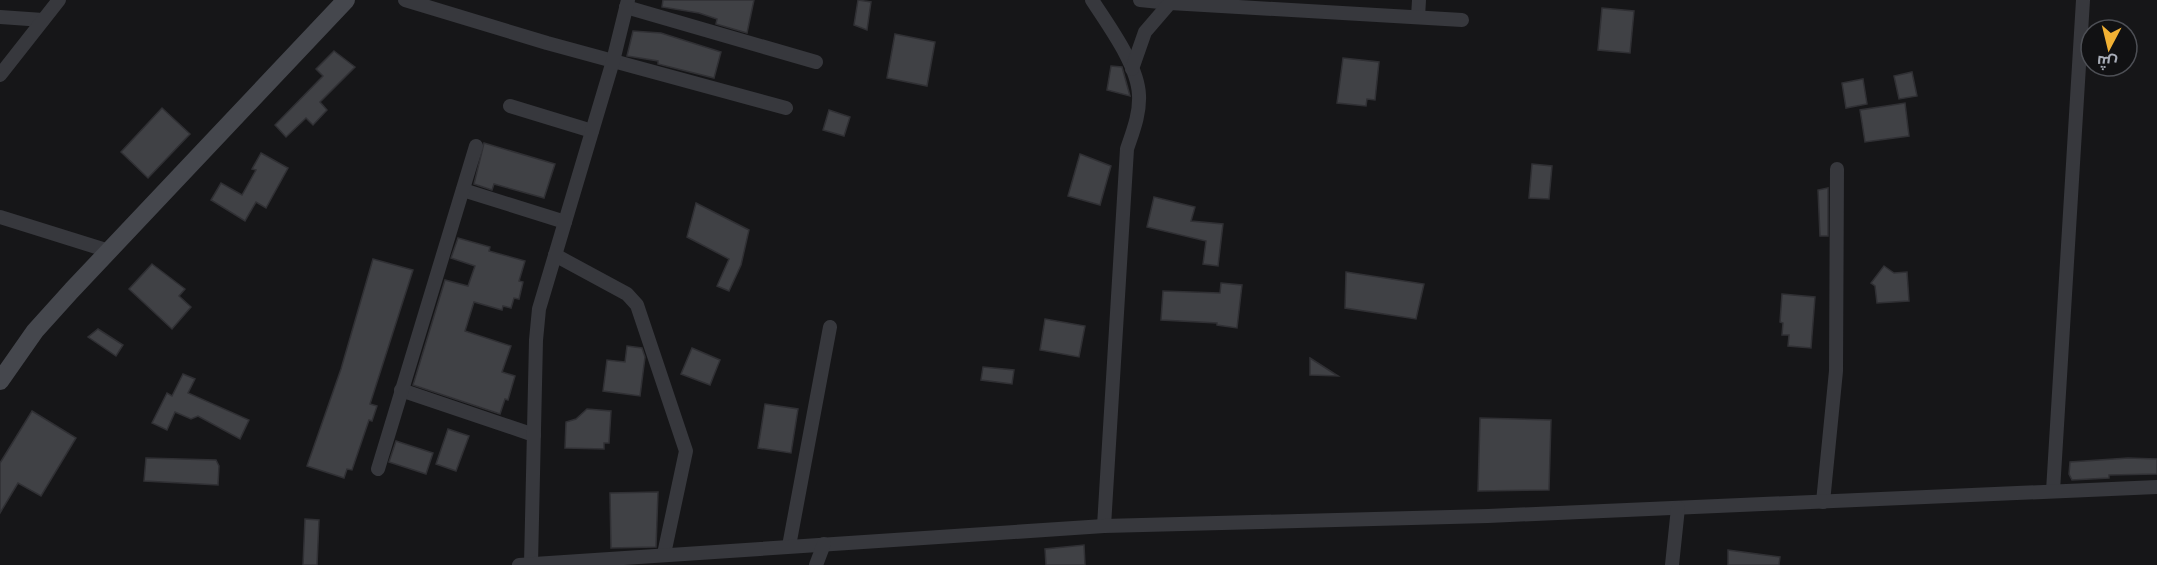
<svg xmlns="http://www.w3.org/2000/svg" width="2157" height="565" font-family="'Golos Text',Cairo,sans-serif">
<style>
.building{fill:#404145;stroke:#303034;stroke-width:1.5}
.lines{fill:none;stroke-linecap:round;stroke-linejoin:round}
.street{stroke:#37383d;stroke-width:14}
.secondary{stroke:#45474d;stroke-width:18}
</style>
<rect width="100%" height="100%" fill="#161618"/>
<g class="building">
<polygon points="663,0 754,0 747,33 716,24 717,19 699,13 662,7"/>
<polygon points="858,0 871,2 867,30 854,25"/>
<polygon points="1602,8 1634,11 1630,53 1598,50"/>
<polygon points="633,31 661,33 721,52 714,78 658,64 658,61 627,56"/>
<polygon points="895,34 935,42 927,86 887,78"/>
<polygon points="334,51 355,67 320,102 327,110 313,125 306,118 286,137 275,125 323,76 316,69"/>
<polygon points="1343,58 1379,62 1375,100 1367,99 1366,106 1337,103"/>
<polygon points="1111,66 1122,67 1130,96 1107,90"/>
<polygon points="1912,72 1917,96 1899,99 1894,76"/>
<polygon points="1863,79 1867,104 1846,108 1842,83"/>
<polygon points="1905,103 1909,136 1865,142 1860,110"/>
<polygon points="162,108 190,134 148,178 121,152"/>
<polygon points="829,110 850,117 844,136 823,130"/>
<polygon points="484,143 555,164 544,198 494,184 492,190 474,184"/>
<polygon points="261,153 288,168 266,208 256,202 245,221 211,200 221,183 242,195 256,170 252,169"/>
<polygon points="1080,154 1111,166 1100,205 1068,196"/>
<polygon points="1532,164 1552,166 1549,199 1529,198"/>
<polygon points="1828,188 1828,236 1820,236 1818,190"/>
<polygon points="1154,197 1195,207 1191,221 1223,224 1218,266 1203,264 1206,241 1147,227"/>
<polygon points="696,203 749,230 741,265 729,291 717,286 729,259 687,237"/>
<polygon points="458,238 490,247 489,251 525,261 519,281 523,282 519,299 514,298 511,308 503,306 502,310 474,302 465,331 511,346 502,372 515,376 508,400 505,399 500,414 413,385 445,280 468,286 475,266 451,258"/>
<polygon points="373,259 413,270 370,404 377,406 372,421 369,420 352,470 347,469 344,478 307,466 341,369"/>
<polygon points="152,264 185,289 179,296 191,307 172,329 129,289"/>
<polygon points="1884,266 1894,273 1907,272 1909,301 1877,303 1875,286 1871,283"/>
<polygon points="1346,272 1424,284 1416,319 1345,308"/>
<polygon points="1221,283 1242,285 1237,328 1217,325 1217,323 1161,320 1163,291 1220,293"/>
<polygon points="1782,294 1815,297 1811,348 1788,346 1789,335 1782,335 1783,323 1780,322"/>
<polygon points="1045,319 1085,326 1079,357 1040,350"/>
<polygon points="98,329 123,345 116,356 88,337"/>
<polygon points="627,346 642,348 645,357 640,396 603,391 607,360 625,362"/>
<polygon points="692,348 720,360 710,385 681,374"/>
<polygon points="1310,358 1338,376 1310,375"/>
<polygon points="983,367 1014,370 1012,384 981,380"/>
<polygon points="183,374 195,379 188,393 249,420 240,439 198,416 191,419 175,412 167,430 152,423 167,393 172,396"/>
<polygon points="765,404 798,409 791,453 758,448"/>
<polygon points="587,409 611,411 609,443 604,443 604,449 565,448 566,422 576,419"/>
<polygon points="32,411 76,438 41,496 18,483 0,513 0,463"/>
<polygon points="1480,418 1551,420 1549,490 1478,491"/>
<polygon points="448,429 469,436 456,471 436,464"/>
<polygon points="396,441 433,453 426,474 389,462"/>
<polygon points="146,458 216,460 219,466 218,485 144,481"/>
<polygon points="2128,458 2157,459 2157,474 2109,475 2109,478 2072,480 2069,474 2070,462"/>
<polygon points="658,492 656,547 611,548 610,493"/>
<polygon points="305,519 319,520 317,565 303,565"/>
<polygon points="1084,545 1085,565 1046,565 1045,549"/>
<polygon points="1728,550 1780,557 1779,565 1728,565"/>
</g>
<g class="lines">
<g class="street">
<polyline points="405,0 547,43 786,108"/>
<path d="M1092 0C1108 25 1138 65 1139 95 1140 114 1133 131 1127 149L1104 526"/>
<polyline points="1140,0 1170,3"/>
<polyline points="626,7 816,62"/>
<polyline points="0,17 43,20"/>
<polyline points="1418,17 1419,0"/>
<polyline points="1132,69 1145,32 1170,3 1462,20"/>
<polyline points="0,75 59,0"/>
<polyline points="510,106 592,131"/>
<polyline points="463,190 565,222"/>
<polyline points="0,217 109,251"/>
<polyline points="555,255 627,294 637,305 686,451 664,554"/>
<polyline points="401,390 534,435"/>
<polyline points="378,469 476,146"/>
<polyline points="2053,491 2083,0"/>
<polyline points="1823,502 1836,371 1837,169"/>
<polyline points="789,546 830,327"/>
<polyline points="531,564 536,340 539,309 613,61 628,0"/>
<polyline points="519,565 1104,526 1488,516 2157,487"/>
<polyline points="816,565 824,544"/>
<polyline points="1672,565 1678,508"/>
</g>
<polyline class="secondary" points="0,381 35,331 72,290 346,0"/>
</g>
<g transform="translate(2109 48) rotate(187)"><circle r="28" fill="#111113" stroke="#4d4f55" stroke-width="1.5"/>
<path d="M0-4.5L10 22L0 15L-10 22Z" fill="#f2b134"/>
<text y="-9" font-size="16" font-weight="bold" text-anchor="middle" fill="#a8adb8">ش</text>
</g>
</svg>
